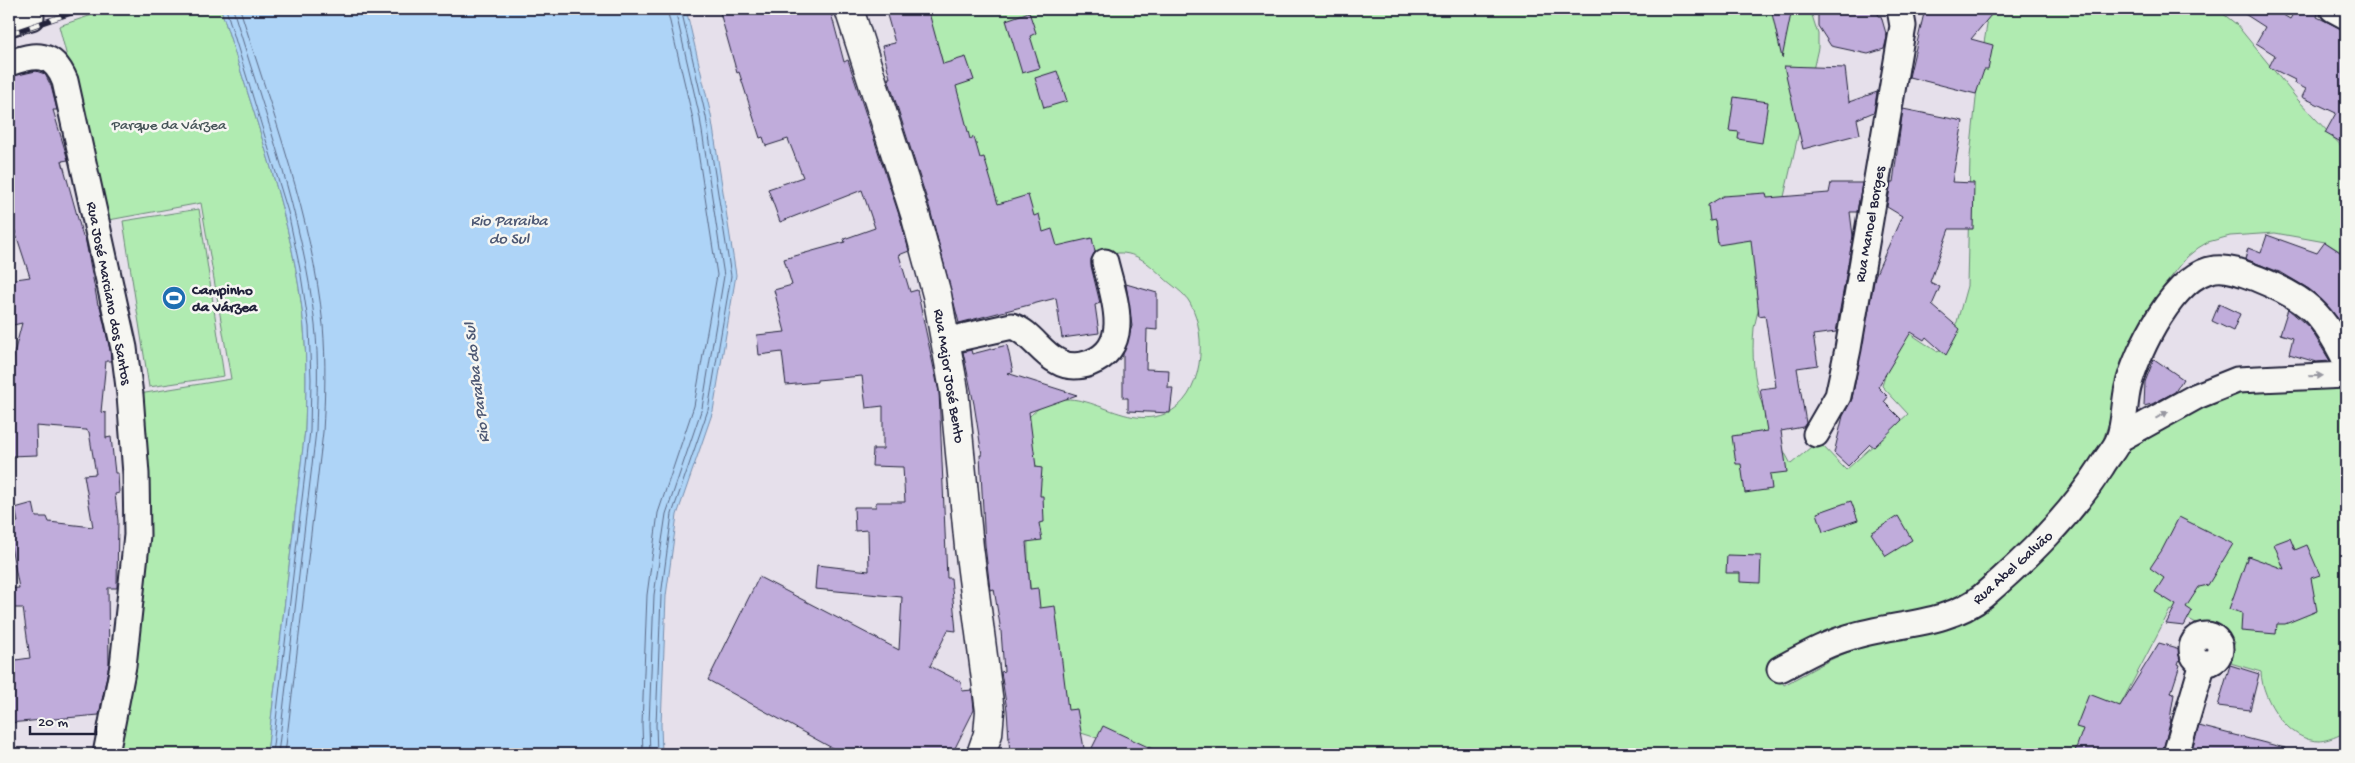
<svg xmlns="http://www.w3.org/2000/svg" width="2355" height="763" font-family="'Gochi Hand',sans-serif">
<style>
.green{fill:#b0ebb1;stroke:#698676}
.water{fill:#aed4f7;stroke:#768dac}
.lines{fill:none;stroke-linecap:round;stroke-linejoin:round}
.shore{stroke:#5a6986;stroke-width:1}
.building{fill:#c0acdb;stroke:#22223b}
.minor-casing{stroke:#22223b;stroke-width:29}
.tertiary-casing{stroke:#22223b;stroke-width:31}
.minor{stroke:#f6f6f2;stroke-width:25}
.tertiary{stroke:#f6f6f2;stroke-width:28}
.rail-casing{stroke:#22223b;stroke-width:5.5}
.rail{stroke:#f6f6f2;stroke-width:4;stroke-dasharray:11;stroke-linecap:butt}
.oneway{fill:#9797a0}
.labels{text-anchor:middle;stroke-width:5;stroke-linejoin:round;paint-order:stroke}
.park-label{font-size:15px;fill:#465458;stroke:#f6f6f2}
.street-label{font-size:15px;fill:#22223b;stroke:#f6f6f2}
.poi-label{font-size:15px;font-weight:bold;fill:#22223b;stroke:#f6f6f2;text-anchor:start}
.water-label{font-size:16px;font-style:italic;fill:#4c5773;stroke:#f6f6f2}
</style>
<rect width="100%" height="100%" fill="#e6e0eb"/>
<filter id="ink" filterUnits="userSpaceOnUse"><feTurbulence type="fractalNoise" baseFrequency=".02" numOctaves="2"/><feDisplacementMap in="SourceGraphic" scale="10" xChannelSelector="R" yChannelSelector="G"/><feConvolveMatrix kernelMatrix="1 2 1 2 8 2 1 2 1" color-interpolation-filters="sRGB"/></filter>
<g filter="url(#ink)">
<g class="green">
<path d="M110 9H221C252 110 295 223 304 328 307 362 306 396 305 430L267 754H110L128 667 133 395 231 379 201 203 109 220 59 26Z"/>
<path d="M926 9H1810L1818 34V48L1754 328C1749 386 1764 415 1791 464L1818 441 1846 470 1908 414 1882 386 1900 327 1938 352 1957 322 1967 286 1970 157 1978 79 1987 25 1980 9H2217L2236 24 2298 100 2346 151V255L2325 242 2275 233 2230 236 2208 242 2198 248 2187 257 2161 290 2132 339 2121 362 2110 419 2103 440 2063 498 2026 538 1959 599 1772 664 1784 685C1809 672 1833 656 1860 648 1901 635 1943 635 1981 612L2129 446 2219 393 2335 387 2346 392V732C2338 736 2329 740 2320 741 2289 742 2262 700 2261 672L2227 662 2235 642 2170 610 2095 754H1148L1046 722 1028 567 1027 419C1074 368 1114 433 1165 414 1204 399 1208 335 1190 303 1184 292 1172 286 1163 277 1150 265 1137 252 1118 253L1018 286 957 109Z"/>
<polygon points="199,209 224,376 149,387 123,221"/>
</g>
<path class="water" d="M221 9H686L711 115 736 275 713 411 677 515 666 596 661 725 662 754H267L305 430C306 396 307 362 304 328 295 223 252 110 221 9Z"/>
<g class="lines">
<g class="shore">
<polyline points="226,9 288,212 300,269 309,327 311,379 310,431 272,754"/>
<path d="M233 9C264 112 303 216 315 325 319 360 317 396 316 431L278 754"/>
<path d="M240 9C272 112 312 217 323 325 326 361 325 396 323 432L285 754"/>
<polyline points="643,754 642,724 647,595 658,513 694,406 717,275 693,119 667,9"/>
<polyline points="650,754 649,725 654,595 666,514 702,408 724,276 700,118 675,9"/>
<polyline points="657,754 656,725 661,596 672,514 708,410 731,276 706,117 681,9"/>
</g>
</g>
<g class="building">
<polygon points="719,9 830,9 844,62 848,60 900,218 909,251 899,255 910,292 917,290 939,392 947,578 951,578 956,631 948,630 930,666 961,682 962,691 972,690 974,710 952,754 843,754 708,680 759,577 899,650 902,597 815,589 817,565 869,571 868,530 855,531 854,507 876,507 876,502 905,502 903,467 872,466 873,449 883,449 883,406 866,408 862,376 817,380 817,382 786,385 782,352 759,355 757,335 785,332 774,290 792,285 784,259 845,242 844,239 875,228 862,190 780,222 768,189 803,177 788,139 766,146 763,137 760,138 739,72 737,73"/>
<polygon points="911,9 928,9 943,64 966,57 974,80 956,86 970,139 974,137 980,158 984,157 998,204 1028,195 1034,216 1039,214 1043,232 1052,229 1057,246 1092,238 1095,252 1091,259 1091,266 1100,303 1095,305 1099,333 1062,338 1056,298 959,323 930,209 888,78 890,78 882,46 895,43 887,15"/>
<polygon points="1771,9 1792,9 1782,58"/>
<polygon points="1818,9 1876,9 1879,16 1881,16 1887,37 1884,49 1868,54 1831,46 1818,26"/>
<polygon points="1925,9 1996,9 1971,39 1993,45 1988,70 1984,70 1976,94 1909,77"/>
<polygon points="2237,9 2273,9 2290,19 2296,9 2319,9 2317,17 2346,31 2346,145 2325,133 2336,113 2302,97 2306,89 2294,83 2295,80 2269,67 2275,55 2256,43 2265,27"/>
<polygon points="1029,12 1036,33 1030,36 1040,68 1022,73 1006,20"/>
<polygon points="1784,66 1845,68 1849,102 1877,92 1874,112 1857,119 1860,134 1803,149"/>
<polygon points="36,71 45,74 51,86 57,110 53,110 68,160 62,161 83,237 85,237 98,305 100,306 110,350 111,361 106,361 101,412 106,413 106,438 111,437 115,473 118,473 119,493 115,494 118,521 117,586 117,588 108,588 109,665 99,715 9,723 9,661 30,658 23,608 12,608 9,595 9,589 19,588 11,546 9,546 9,522 18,522 15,508 33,503 36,517 47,517 49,522 93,527 84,475 96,474 89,432 86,430 36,426 37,455 9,456 9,373 22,323 9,326 9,280 30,277 13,225 9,226 9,77"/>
<polygon points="1057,71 1067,101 1044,108 1035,78"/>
<polygon points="1734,97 1768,102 1762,143 1738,139 1739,132 1729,131"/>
<polygon points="1903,109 1963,121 1952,182 1974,183 1973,229 1949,229 1930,282 1940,287 1932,305 1960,329 1946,355 1926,337 1924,340 1911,332 1878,387 1888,397 1884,402 1902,420 1874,447 1870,444 1848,466 1834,453 1843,416 1852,399 1875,276 1902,216 1887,207 1891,182 1893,182"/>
<polygon points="1831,183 1862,183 1857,212 1850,212 1853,236 1836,332 1813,335 1818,365 1797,368 1806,423 1803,427 1781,431 1787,472 1770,474 1772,489 1745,493 1741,464 1736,464 1732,436 1767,431 1760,389 1776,387 1765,315 1759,316 1751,240 1718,245 1715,220 1710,221 1708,205 1723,196 1766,193 1767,198 1829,193"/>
<polygon points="2267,235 2317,253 2325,242 2343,254 2341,257 2346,263 2346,328 2322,300 2309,289 2282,273 2245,259 2248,248 2261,253"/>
<polygon points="1126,284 1157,293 1157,330 1147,329 1146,369 1169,370 1168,388 1173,388 1170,413 1128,411 1128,398 1123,398 1123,353 1132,326"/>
<polygon points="2219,304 2240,314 2233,331 2212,321"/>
<polygon points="2288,309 2310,328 2330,361 2316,362 2289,354 2293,338 2280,334"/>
<polygon points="1007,345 1013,372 1007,373 1077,395 1029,412 1036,467 1042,468 1040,496 1043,496 1044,522 1039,523 1042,540 1026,542 1030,589 1038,588 1040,608 1055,606 1068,710 1077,709 1085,754 1010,754 1007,710 1001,672 1004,671 1001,631 994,589 990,590 985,545 980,455 982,455 974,404 963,352 971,350 972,354"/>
<polygon points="2154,359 2183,379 2175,392 2152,404 2144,406 2145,382"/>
<polygon points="1851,501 1858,520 1823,532 1817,513"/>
<polygon points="1898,516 1912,540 1886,556 1871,533"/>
<polygon points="2179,517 2233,544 2208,585 2199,587 2186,607 2192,611 2184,626 2166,624 2176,605 2155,592 2164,578 2150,568 2162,550"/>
<polygon points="2290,538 2295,550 2307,545 2320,575 2311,578 2317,611 2285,624 2277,624 2276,634 2241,631 2242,613 2229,609 2248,556 2284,569 2274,544"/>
<polygon points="1727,555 1761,556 1760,583 1740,582 1740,573 1726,573"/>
<polygon points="2159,643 2180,649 2178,654 2181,656 2178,664 2180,665 2171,693 2174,694 2170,719 2171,719 2162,754 2074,754 2083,729 2076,727 2089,694 2120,706"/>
<polygon points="2230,665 2259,674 2250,710 2218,706"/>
<polygon points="1103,726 1163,754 1089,754"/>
<polygon points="2199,726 2285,748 2285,754 2191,754"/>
</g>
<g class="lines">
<g class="minor-casing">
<g id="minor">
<polyline points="2333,9 2346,16"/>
<polyline points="9,23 31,17"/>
<path d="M9 63C36 54 53 51 65 81L124 348 130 395 136 474 137 535 123 666 106 754"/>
<path d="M945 341 1012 326C1030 332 1040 352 1057 361 1067 367 1079 367 1090 363 1134 346 1113 295 1105 262"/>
<polyline points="1816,434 1838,396 1848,349 1903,26 1900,9"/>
<polyline points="2119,439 2197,396 2237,380 2346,375"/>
<circle cx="2206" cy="649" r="14"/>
<path d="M1780 669C1803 657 1825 644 1850 637 1892 623 1947 626 1983 596 2028 557 2070 516 2102 466 2107 457 2116 448 2119 439 2125 423 2124 404 2128 387 2137 351 2174 274 2215 269 2229 267 2245 274 2258 279 2308 299 2322 313 2346 361"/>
<polyline points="2176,754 2203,663"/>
</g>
</g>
<g class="tertiary-casing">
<polyline id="tertiary" points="849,9 915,214 937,295 954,390 969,547 990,711 988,734 981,754"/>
</g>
<use href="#minor" class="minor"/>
<use href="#tertiary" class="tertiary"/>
<g class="rail-casing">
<polyline id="rail" points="9,34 83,9"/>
</g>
<use href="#rail" class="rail"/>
</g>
<defs><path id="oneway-solid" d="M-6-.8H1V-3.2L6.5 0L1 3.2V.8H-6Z" transform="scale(1.25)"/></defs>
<g class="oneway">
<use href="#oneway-solid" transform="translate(2316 376) rotate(-1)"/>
<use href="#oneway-solid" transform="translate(2162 415) rotate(-29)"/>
</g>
</g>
<defs>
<g id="stadium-disc" transform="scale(1.25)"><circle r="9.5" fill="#1f6fb2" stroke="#f6f6f2"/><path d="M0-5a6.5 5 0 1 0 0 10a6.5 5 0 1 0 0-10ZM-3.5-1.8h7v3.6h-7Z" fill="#fff"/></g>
</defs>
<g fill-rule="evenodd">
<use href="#stadium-disc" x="174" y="298"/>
</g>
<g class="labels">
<g class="park-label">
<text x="169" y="129">Parque da Várzea</text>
</g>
<g class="street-label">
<text transform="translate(1869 224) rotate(-80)" y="5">Rua Manoel Borges</text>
<text transform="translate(110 293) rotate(79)" y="5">Rua José Marciano dos Santos</text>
<text transform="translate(950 376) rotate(81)" y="5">Rua Major José Bento</text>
<text transform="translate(2012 567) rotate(-42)" y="5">Rua Abel Galvão</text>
</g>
<g class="poi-label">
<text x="192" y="294">Campinho<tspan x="192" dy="17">da Várzea</tspan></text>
</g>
<g class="water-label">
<text x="509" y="225">Rio Paraiba<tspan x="509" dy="18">do Sul</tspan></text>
<text transform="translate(475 383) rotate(-97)" y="6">Rio Paraíba do Sul</text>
</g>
</g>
<rect width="2355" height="763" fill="none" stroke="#f6f6f2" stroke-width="30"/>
<rect x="15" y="15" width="2325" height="733" fill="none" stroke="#22223b" stroke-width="2" filter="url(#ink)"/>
<path d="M30 726v8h66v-8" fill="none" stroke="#22223b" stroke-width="2.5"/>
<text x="38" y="726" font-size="15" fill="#22223b" stroke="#f6f6f2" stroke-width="4" paint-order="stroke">20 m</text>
</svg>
